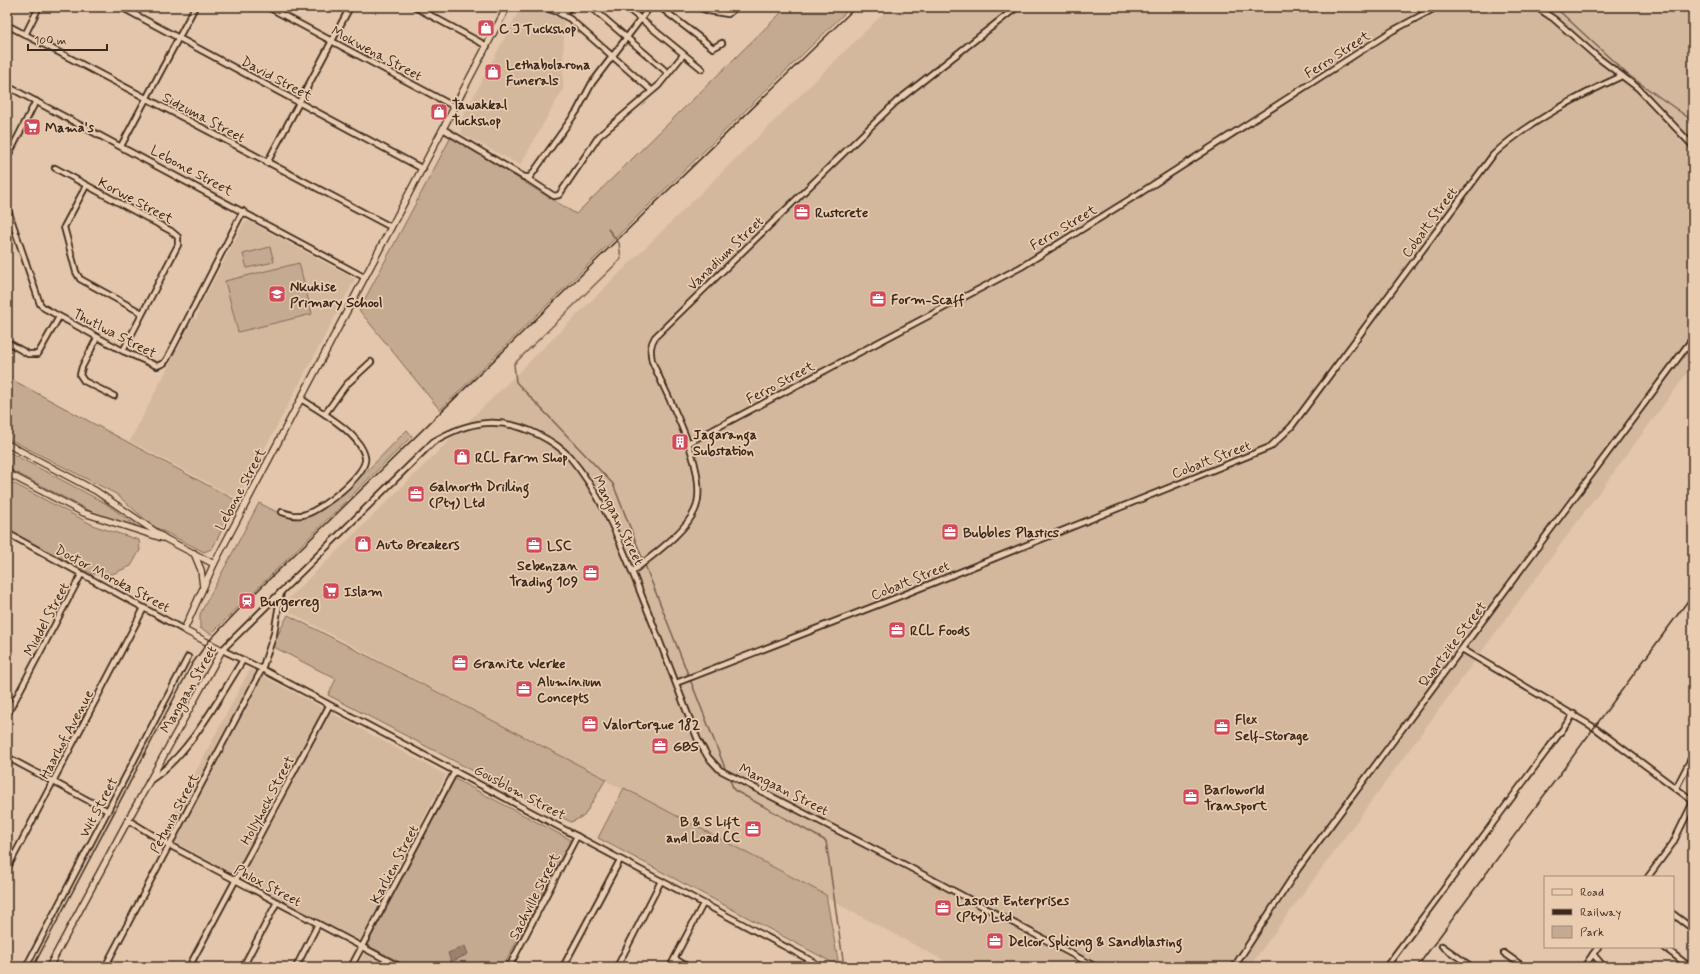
<svg xmlns="http://www.w3.org/2000/svg" width="1700" height="974" font-family="Mynerve,sans-serif">
<style>
.built{fill:#d3b89e}
.green{fill:#c4aa91;stroke:#806a58}
.water{fill:#9a826e;stroke:#745f4e}
.lines{fill:none;stroke-linecap:round;stroke-linejoin:round}
.stream{stroke:#745f4e;stroke-width:1.5}
.minor-casing{stroke:#3b2a1e;stroke-width:8}
.tertiary-casing{stroke:#3b2a1e;stroke-width:8}
.minor{stroke:#eacdb1;stroke-width:4.5}
.tertiary{stroke:#eacdb1;stroke-width:5.5}
.rail{stroke:#3b2a1e;stroke-width:1.5}
.labels{text-anchor:middle;stroke-width:3.5;stroke-linejoin:round;paint-order:stroke}
.poi-label{font-size:14px;font-weight:bold;fill:#3b2a1e;stroke:#eacdb1;text-anchor:start}
.street-label{font-size:14px;fill:#3b2a1e;stroke:#eacdb1}
</style>
<rect width="100%" height="100%" fill="#e3c6ab"/>
<filter id="ink" filterUnits="userSpaceOnUse"><feTurbulence type="fractalNoise" baseFrequency=".025" numOctaves="2"/><feDisplacementMap in="SourceGraphic" scale="8" xChannelSelector="R" yChannelSelector="G"/><feConvolveMatrix kernelMatrix="1 2 1 2 8 2 1 2 1" color-interpolation-filters="sRGB"/></filter>
<g filter="url(#ink)">
<g class="built">
<polygon points="521,7 537,7 564,21 563,89 520,165 462,134 460,122"/>
<polygon points="890,7 1693,7 1693,365 1249,967 956,967 280,607"/>
<polygon points="248,221 355,279 238,499 130,441 193,319 196,319 199,312 198,310 244,223"/>
<polygon points="250,669 446,775 360,941 162,836"/>
<polygon points="364,953 391,967 357,967"/>
</g>
<g class="green">
<polygon points="787,7 851,7 440,410 359,310 451,137 576,214"/>
<polygon points="270,247 274,262 247,268 243,254"/>
<polygon points="299,263 312,314 238,332 225,281"/>
<polygon points="7,377 237,501 212,549 204,552 153,526 116,494 7,438"/>
<path d="M407 430 412 436 211 634 200 628V614L259 503C270 508 283 517 296 518 325 521 385 451 407 430Z"/>
<polygon points="7,451 105,503 141,529 98,515 7,468"/>
<polygon points="7,480 95,526 139,540 140,550 131,566 112,574 92,574 7,530"/>
<polygon points="288,615 606,779 584,816 571,822 328,695 336,679 272,646"/>
<polygon points="455,779 571,840 503,967 409,967 367,945"/>
<polygon points="624,788 826,895 839,966 598,838"/>
</g>
<polygon class="water" points="465,946 468,954 451,962 448,953"/>
<g class="lines">
<g class="stream">
<polyline points="1555,7 1627,74 1693,121"/>
<polyline points="608,229 619,243 621,259 514,364 516,382 613,484 725,768"/>
<polyline points="730,780 734,790 826,841 844,967"/>
</g>
<g class="minor-casing">
<g id="minor">
<polyline points="121,7 423,169"/>
<polyline points="268,7 455,107"/>
<polyline points="415,7 487,46"/>
<path d="M545 7C555 12 563 15 571 7"/>
<polyline points="591,7 668,73"/>
<polyline points="626,7 702,69"/>
<polyline points="660,7 713,48 722,43"/>
<polyline points="698,7 709,11 728,14 736,7"/>
<polyline points="1536,7 1554,19 1596,56 1638,88 1693,146"/>
<polyline points="559,13 570,19 651,90"/>
<polyline points="7,25 391,227"/>
<polyline points="25,35 39,7"/>
<polyline points="7,86 364,277"/>
<polyline points="443,129 524,177 530,177 577,111 592,83 650,7"/>
<polyline points="7,143 13,146"/>
<polyline points="121,146 195,7"/>
<polyline points="7,158 36,101"/>
<polyline points="267,163 350,7"/>
<polyline points="55,168 171,231 178,237 178,245 123,351"/>
<polyline points="525,177 554,196 559,195 599,136 658,86 683,55"/>
<polyline points="86,186 64,227 76,272 80,279 142,313"/>
<polyline points="7,207 40,304 44,308 123,351 157,366 164,363 167,359 243,211"/>
<polyline points="97,338 82,367 80,375 84,381 114,396"/>
<polyline points="7,342 28,354 38,354 59,317"/>
<polyline points="325,414 346,385 371,362"/>
<polyline points="688,443 1021,267 1140,193 1392,31 1437,7"/>
<path d="M282 512C290 515 298 517 306 514 321 510 369 473 365 457 360 433 320 411 301 399"/>
<polyline points="7,533 184,630"/>
<path d="M632 572C651 556 685 533 695 510 711 472 667 397 652 361 650 351 650 345 655 337L896 102 1017 7"/>
<polyline points="1462,649 1595,728 1693,801"/>
<path d="M676 683 893 599 1270 447 1291 427 1493 155C1525 124 1582 94 1622 76"/>
<polyline points="7,715 81,575"/>
<polyline points="7,757 108,811"/>
<path d="M149 781C188 757 219 698 243 660"/>
<polyline points="1676,788 1693,755"/>
<polyline points="128,820 169,845 400,967"/>
<polyline points="7,869 144,608"/>
<polyline points="1648,877 1673,843 1693,802"/>
<polyline points="1673,914 1693,929"/>
<polyline points="1442,946 1472,967"/>
<polyline points="1664,947 1690,967"/>
<polyline points="1504,953 1524,967"/>
<polyline points="1593,954 1604,967"/>
<polyline points="675,959 688,967"/>
<polyline points="107,964 113,967"/>
<polyline points="511,964 518,967"/>
<polyline points="26,967 188,657"/>
<polyline points="105,967 262,669 274,634 281,592"/>
<polyline points="189,967 329,706"/>
<polyline points="243,967 277,902"/>
<polyline points="296,967 318,924"/>
<polyline points="351,967 455,771"/>
<polyline points="509,967 577,836"/>
<polyline points="563,967 620,860"/>
<polyline points="617,967 661,881"/>
<polyline points="670,967 703,904"/>
<path d="M819 967 812 961 262 669 222 650 433 442C469 420 501 416 539 435 549 440 561 448 569 456 605 498 625 554 645 604 663 649 680 695 698 740L708 757 720 770 907 866 1096 967"/>
<polyline points="1234,967 1298,869 1693,338"/>
<polyline points="1386,967 1574,714"/>
<polyline points="1584,967 1598,947"/>
</g>
</g>
<g class="tertiary-casing">
<g id="tertiary">
<polyline points="7,444 96,491 166,539 214,564"/>
<polyline points="7,473 84,513 162,538"/>
<polyline points="194,553 201,570 203,587"/>
<polyline points="49,967 128,820 222,650 184,630 214,564 507,7"/>
</g>
</g>
<use href="#minor" class="minor"/>
<use href="#tertiary" class="tertiary"/>
<g class="rail">
<polyline points="33,967 192,664 208,642 247,601 856,7"/>
<polyline points="1417,967 1693,594"/>
</g>
</g>
</g>
<defs>
<g id="shop-square" transform="scale(0.9)"><rect x="-9" y="-9" width="18" height="18" rx="4" fill="#d1495b" stroke="#eacdb1"/><path d="M-5-2.5h2.3a2.7 3.5 0 0 1 5.4 0H5L5.5 6h-11ZM-1.5-2.5h3a1.5 2.3 0 0 0-3 0Z" fill="#fff"/></g>
<g id="supermarket-square" transform="scale(0.9)"><rect x="-9" y="-9" width="18" height="18" rx="4" fill="#d1495b" stroke="#eacdb1"/><path d="M-6-5.5h2.5l.6 2H6L4.5 2H-2.5L-4.4-4H-6ZM-1.5 3.2a1.3 1.3 0 1 0 .1 0ZM3 3.2a1.3 1.3 0 1 0 .1 0Z" fill="#fff"/></g>
<g id="office-square" transform="scale(0.9)"><rect x="-9" y="-9" width="18" height="18" rx="4" fill="#d1495b" stroke="#eacdb1"/><path d="M-6-3h4V-5.5h4V-3h4V5H-6ZM-1-4.5V-3h2v-1.5ZM-6 0V1H6V0Z" fill="#fff"/></g>
<g id="school-square" transform="scale(0.9)"><rect x="-9" y="-9" width="18" height="18" rx="4" fill="#d1495b" stroke="#eacdb1"/><path d="M0-5L7-2L0 1L-7-2ZM-4 1L0 2.5L4 1V4Q0 6-4 4Z" fill="#fff"/></g>
<g id="building-square" transform="scale(0.9)"><rect x="-9" y="-9" width="18" height="18" rx="4" fill="#d1495b" stroke="#eacdb1"/><path d="M-4-6H4V6H1V3H-1V6H-4ZM-2.5-4.3h1.7v1.8h-1.7ZM.8-4.3h1.7v1.8H.8ZM-2.5-1h1.7V.8h-1.7ZM.8-1h1.7V.8H.8Z" fill="#fff"/></g>
<g id="station-square" transform="scale(0.9)"><rect x="-9" y="-9" width="18" height="18" rx="4" fill="#d1495b" stroke="#eacdb1"/><path d="M-3-6H3Q5-6 5-4V2Q5 4 3 4L4.5 6H3L1.5 4h-3L-3 6H-4.5L-3 4Q-5 4-5 2V-4Q-5-6-3-6ZM-3.5-4v3h7v-3ZM-3.5 1v1.5H-2V1ZM2 1v1.5H3.5V1Z" fill="#fff"/></g>
</defs>
<g fill-rule="evenodd">
<use href="#shop-square" x="486" y="28"/>
<use href="#shop-square" x="493" y="72"/>
<use href="#shop-square" x="439" y="112"/>
<use href="#supermarket-square" x="32" y="127"/>
<use href="#office-square" x="802" y="212"/>
<use href="#school-square" x="277" y="294"/>
<use href="#office-square" x="878" y="299"/>
<use href="#building-square" x="680" y="442"/>
<use href="#shop-square" x="462" y="457"/>
<use href="#office-square" x="416" y="494"/>
<use href="#office-square" x="950" y="532"/>
<use href="#shop-square" x="363" y="544"/>
<use href="#office-square" x="534" y="545"/>
<use href="#office-square" x="591" y="573"/>
<use href="#supermarket-square" x="331" y="591"/>
<use href="#station-square" x="247" y="601"/>
<use href="#office-square" x="897" y="630"/>
<use href="#office-square" x="460" y="663"/>
<use href="#office-square" x="524" y="689"/>
<use href="#office-square" x="590" y="724"/>
<use href="#office-square" x="1222" y="727"/>
<use href="#office-square" x="660" y="746"/>
<use href="#office-square" x="1191" y="797"/>
<use href="#office-square" x="753" y="829"/>
<use href="#office-square" x="943" y="908"/>
<use href="#office-square" x="995" y="941"/>
</g>
<g class="labels">
<g class="poi-label">
<text x="499" y="33">C J Tuckshop</text>
<text x="506" y="69">Lethabolarona<tspan x="506" dy="16">Funerals</tspan></text>
<text x="452" y="109">Tawakkal<tspan x="452" dy="16">Tuckshop</tspan></text>
<text x="45" y="132">Mama's</text>
<text x="815" y="217">Rustcrete</text>
<text x="290" y="291">Nkukise<tspan x="290" dy="16">Primary School</tspan></text>
<text x="891" y="304">Form-Scaff</text>
<text x="693" y="439">Jagaranga<tspan x="693" dy="16">Substation</tspan></text>
<text x="475" y="462">RCL Farm Shop</text>
<text x="429" y="491">Galnorth Drilling<tspan x="429" dy="16">(Pty) Ltd</tspan></text>
<text x="963" y="537">Bubbles Plastics</text>
<text x="376" y="549">Auto Breakers</text>
<text x="547" y="550">LSC</text>
<text x="578" y="570" text-anchor="end">Sebenzan<tspan x="578" dy="16">Trading 109</tspan></text>
<text x="344" y="596">Islam</text>
<text x="260" y="606">Burgerreg</text>
<text x="910" y="635">RCL Foods</text>
<text x="473" y="668">Granite Werke</text>
<text x="537" y="686">Aluminium<tspan x="537" dy="16">Concepts</tspan></text>
<text x="1235" y="724">Flex<tspan x="1235" dy="16">Self-Storage</tspan></text>
<text x="603" y="729">Valortorque 182</text>
<text x="673" y="751">GBS</text>
<text x="1204" y="794">Barloworld<tspan x="1204" dy="16">Transport</tspan></text>
<text x="740" y="826" text-anchor="end">B &amp; S Lift<tspan x="740" dy="16">and Load CC</tspan></text>
<text x="956" y="905">Lasrust Enterprises<tspan x="956" dy="16">(Pty) Ltd</tspan></text>
<text x="1008" y="946">Delcor Splicing &amp; Sandblasting</text>
</g>
<g class="street-label">
<text transform="translate(377 53) rotate(28)" y="5">Mokwena Street</text>
<text transform="translate(1337 54) rotate(-33)" y="5">Ferro Street</text>
<text transform="translate(277 78) rotate(28)" y="5">David Street</text>
<text transform="translate(204 117) rotate(28)" y="5">Sidzuma Street</text>
<text transform="translate(192 170) rotate(28)" y="5">Lebone Street</text>
<text transform="translate(136 200) rotate(28)" y="5">Korwe Street</text>
<text transform="translate(1429 222) rotate(-54)" y="5">Cobalt Street</text>
<text transform="translate(1063 227) rotate(-31)" y="5">Ferro Street</text>
<text transform="translate(725 253) rotate(-44)" y="5">Vanadium Street</text>
<text transform="translate(115 333) rotate(27)" y="5">Thutlwa Street</text>
<text transform="translate(780 382) rotate(-28)" y="5">Ferro Street</text>
<text transform="translate(1211 459) rotate(-21)" y="5">Cobalt Street</text>
<text transform="translate(240 489) rotate(-62)" y="5">Lebone Street</text>
<text transform="translate(619 520) rotate(64)" y="5">Mangaan Street</text>
<text transform="translate(113 578) rotate(28)" y="5">Doctor Moroka Street</text>
<text transform="translate(910 580) rotate(-22)" y="5">Cobalt Street</text>
<text transform="translate(46 619) rotate(-62)" y="5">Middel Street</text>
<text transform="translate(1452 644) rotate(-53)" y="5">Quartzite Street</text>
<text transform="translate(188 689) rotate(-60)" y="5">Mangaan Street</text>
<text transform="translate(66 734) rotate(-62)" y="5">Haarhof Avenue</text>
<text transform="translate(784 789) rotate(27)" y="5">Mangaan Street</text>
<text transform="translate(520 792) rotate(28)" y="5">Gousblom Street</text>
<text transform="translate(267 800) rotate(-62)" y="5">Hollyhock Street</text>
<text transform="translate(98 807) rotate(-62)" y="5">Wit Street</text>
<text transform="translate(174 813) rotate(-62)" y="5">Petunia Street</text>
<text transform="translate(394 864) rotate(-62)" y="5">Karlien Street</text>
<text transform="translate(268 885) rotate(28)" y="5">Phlox Street</text>
<text transform="translate(534 896) rotate(-63)" y="5">Sachville Street</text>
</g>
</g>
<rect width="1700" height="974" fill="none" stroke="#eacdb1" stroke-width="24"/>
<rect x="12" y="12" width="1676" height="950" fill="none" stroke="#3b2a1e" stroke-width="1.5" filter="url(#ink)"/>
<rect x="1544" y="876" width="130" height="72" fill="#eacdb1" stroke="#a48c76"/>
<rect x="1552" y="889" width="20" height="6" fill="#eacdb1" stroke="#a48c76"/>
<text x="1580" y="896" font-size="12" fill="#3b2a1e">Road</text>
<rect x="1552" y="909" width="20" height="6" fill="#3b2a1e" stroke="#a48c76"/>
<text x="1580" y="916" font-size="12" fill="#3b2a1e">Railway</text>
<rect x="1552" y="926" width="20" height="12" fill="#c4aa91" stroke="#a48c76"/>
<text x="1580" y="936" font-size="12" fill="#3b2a1e">Park</text>
<path d="M28 44v6h79v-6" fill="none" stroke="#3b2a1e" stroke-width="2"/>
<text x="34" y="44" font-size="12" fill="#3b2a1e" stroke="#eacdb1" stroke-width="3" paint-order="stroke">100 m</text>
</svg>
